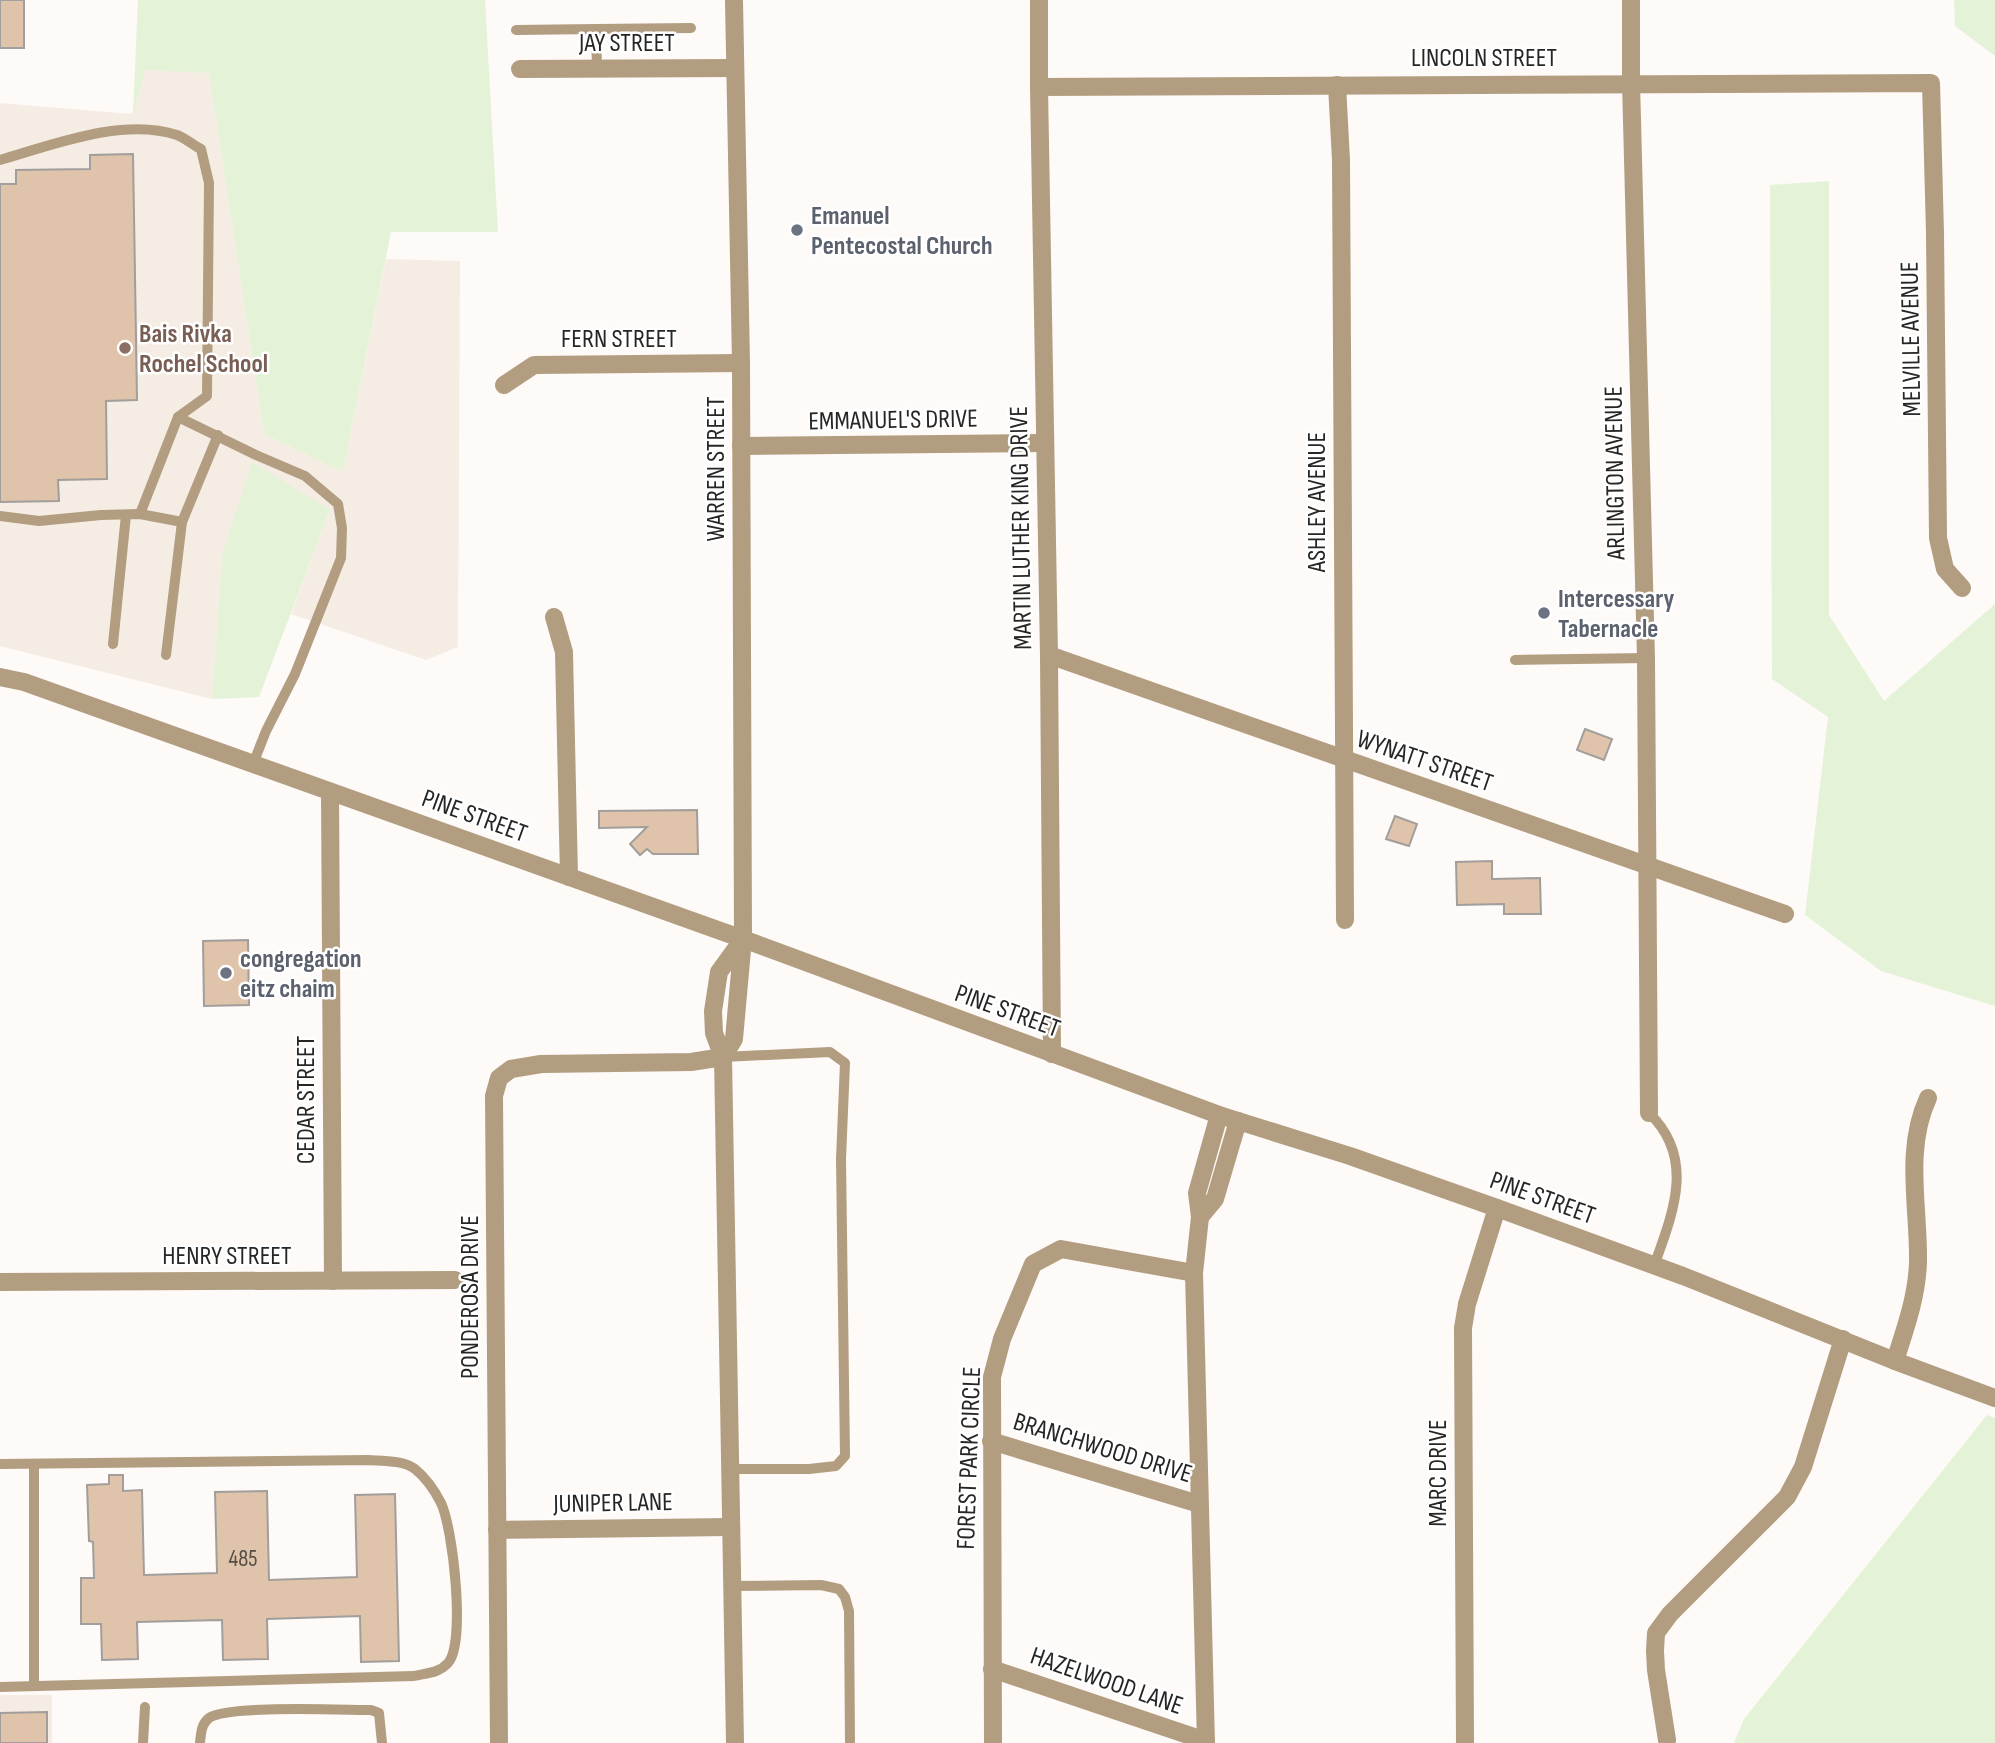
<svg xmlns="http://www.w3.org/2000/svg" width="1995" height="1743" font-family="'Sofia Sans Condensed',sans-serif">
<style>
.built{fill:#f5ece4}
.green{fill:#e4f3d7}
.building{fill:#dfc3aa;stroke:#a19e9c;stroke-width:2}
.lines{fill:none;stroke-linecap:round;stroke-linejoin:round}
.service{stroke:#b29d80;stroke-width:10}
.minor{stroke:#b29d80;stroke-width:18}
.tertiary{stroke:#b29d80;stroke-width:18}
.worship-dot{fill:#6b7280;stroke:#fff;stroke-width:2.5}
.education-dot{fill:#8d6e63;stroke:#fff;stroke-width:2.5}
.labels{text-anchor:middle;stroke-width:5;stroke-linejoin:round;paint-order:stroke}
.number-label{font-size:23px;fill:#554d46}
.street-label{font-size:26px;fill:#272625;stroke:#fff}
.worship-label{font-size:26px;font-weight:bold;fill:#5b616d;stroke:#fff;text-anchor:start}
.education-label{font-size:26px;font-weight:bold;fill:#785e54;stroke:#fff;text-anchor:start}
</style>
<rect width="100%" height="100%" fill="#fdfaf7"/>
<g class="built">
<polygon points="144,70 209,72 264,434 343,472 386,259 460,261 458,647 426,660 291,614 330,510 222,556 212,699 0,646 0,103 132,114"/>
<rect x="0" y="1695" width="52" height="48"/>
</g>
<g class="green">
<polygon points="138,0 485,0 498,232 391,232 343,472 264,434 209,73 145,70 133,114"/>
<polygon points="1954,0 1995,0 1995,56 1955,26"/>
<polygon points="1829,181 1829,615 1884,701 1995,604 1995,1006 1881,971 1805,915 1828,717 1772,679 1770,185"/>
<polygon points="252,462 330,510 259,697 212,699 222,556"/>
<polygon points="1987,1415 1995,1418 1995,1743 1734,1743 1744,1719"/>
</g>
<g class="building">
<rect x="0" y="0" width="24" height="48"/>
<polygon points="133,154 137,400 106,401 107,479 58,480 59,501 0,502 0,184 16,184 16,170 90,169 90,155"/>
<polygon points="1585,729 1612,739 1604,760 1577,750"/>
<polygon points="697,810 698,854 653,854 647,849 640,855 630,844 647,827 599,828 599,811"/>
<polygon points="1395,816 1417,824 1409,846 1386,839"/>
<polygon points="1492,861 1492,879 1540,878 1541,914 1504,914 1504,904 1457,905 1456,862"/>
<polygon points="248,940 249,1005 204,1006 203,941"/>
<polygon points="109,1475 123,1475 123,1491 142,1490 144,1575 217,1573 215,1492 267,1491 269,1580 357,1577 355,1495 395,1494 399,1661 361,1662 360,1616 267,1619 268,1659 223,1660 222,1620 137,1622 138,1659 102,1660 101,1624 81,1624 81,1578 94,1578 93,1542 89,1541 87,1485 109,1484"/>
<polygon points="47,1712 47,1743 0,1743 0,1713"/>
</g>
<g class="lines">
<g class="service">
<polyline points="596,29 691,28"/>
<polyline points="516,30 596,29 597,68"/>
<path d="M0 160C52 145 123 117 177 135 185 138 193 145 201 149L209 183 207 396 178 417 140 514"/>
<polyline points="178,417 256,455 305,476 338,504 342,528 341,558 295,674 266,731 253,764"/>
<polyline points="0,516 39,521 101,515 140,514 182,522 166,655"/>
<polyline points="182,522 218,435"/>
<polyline points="113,644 126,515"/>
<polyline points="1515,660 1646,658"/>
<polyline points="723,1057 830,1052 845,1063 841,1159 845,1456 836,1466 809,1469 729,1469"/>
<path d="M1649 1113C1696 1158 1673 1213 1654 1266"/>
<path d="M0 1464 368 1460C382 1461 403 1460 415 1469 426 1478 435 1491 441 1503 453 1528 466 1643 448 1663 439 1673 427 1673 414 1676L0 1687"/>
<polyline points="34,1464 34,1686"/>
<polyline points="731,1586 821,1585 839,1589 845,1597 849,1611 850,1743"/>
<polyline points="143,1743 145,1707"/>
<path d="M200 1743C201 1734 201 1724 209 1718 227 1705 342 1710 371 1710L379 1713 382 1743"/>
</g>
<g class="minor">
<polyline points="734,0 741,363 743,939"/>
<polyline points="1039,0 1039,87 1049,655 1052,1054"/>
<polyline points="1631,0 1631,82 1646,658 1649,1113"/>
<polyline points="520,69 735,68"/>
<polyline points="1337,85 1341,160 1345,920"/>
<polyline points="1039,87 1931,83 1935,233 1938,538 1945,569 1962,588"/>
<polyline points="504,385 534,365 741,363"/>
<polyline points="741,446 1045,443"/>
<polyline points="554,617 564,652 569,877"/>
<polyline points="1049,655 1785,914"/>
<polyline points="330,792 333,1281"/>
<polyline points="1200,1217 1215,1199 1238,1121"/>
<polyline points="0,1282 455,1280"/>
<path d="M1895 1361C1905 1329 1917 1297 1918 1262 1919 1207 1904 1150 1928 1098"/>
<polyline points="991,1441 1199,1504"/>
<polyline points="497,1530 730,1527"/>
<polyline points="992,1669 1206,1741"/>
<polyline points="1667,1740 1656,1670 1655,1651 1656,1633 1670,1614 1787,1497 1803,1467 1843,1339"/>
<polyline points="499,1743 494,1096 499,1078 511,1069 541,1064 691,1062 723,1057 734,1039 743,939 719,972 713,1011 714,1033 723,1057 735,1743"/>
<polyline points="993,1743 992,1377 1002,1339 1033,1264 1061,1249 1194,1273"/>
<polyline points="1206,1743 1194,1273 1200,1217 1197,1193 1219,1115"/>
<polyline points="1465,1743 1463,1328 1467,1304 1497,1208"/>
</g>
<polyline class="tertiary" points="0,677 24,682 743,939 1219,1115 1350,1156 1497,1208 1683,1276 1895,1361 1995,1398"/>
</g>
<g class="worship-dot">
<circle cx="797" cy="230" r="7"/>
<circle cx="1544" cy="613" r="7"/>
<circle cx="226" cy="973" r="7"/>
</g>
<circle class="education-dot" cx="125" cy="348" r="7"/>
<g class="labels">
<g class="number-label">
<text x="243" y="1566">485</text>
</g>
<g class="street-label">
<text x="627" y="51">JAY STREET</text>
<text x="1484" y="66">LINCOLN STREET</text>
<text x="619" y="347">FERN STREET</text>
<text transform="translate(1910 339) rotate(-91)" y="9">MELVILLE AVENUE</text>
<text transform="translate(893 419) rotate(-1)" y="9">EMMANUEL'S DRIVE</text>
<text transform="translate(715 469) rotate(-90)" y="9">WARREN STREET</text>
<text transform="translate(1614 473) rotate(-91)" y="9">ARLINGTON AVENUE</text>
<text transform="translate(1316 502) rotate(-90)" y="9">ASHLEY AVENUE</text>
<text transform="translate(1020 528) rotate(-91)" y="9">MARTIN LUTHER KING DRIVE</text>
<text transform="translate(1425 760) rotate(19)" y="9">WYNATT STREET</text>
<text transform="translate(475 815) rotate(20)" y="9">PINE STREET</text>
<text transform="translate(1008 1010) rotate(20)" y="9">PINE STREET</text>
<text transform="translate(305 1100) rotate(-90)" y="9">CEDAR STREET</text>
<text transform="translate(1543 1197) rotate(20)" y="9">PINE STREET</text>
<text x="227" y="1264">HENRY STREET</text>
<text transform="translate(469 1297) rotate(-90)" y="9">PONDEROSA DRIVE</text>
<text transform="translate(1103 1447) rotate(17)" y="9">BRANCHWOOD DRIVE</text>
<text transform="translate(968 1458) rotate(-88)" y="9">FOREST PARK CIRCLE</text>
<text transform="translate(1437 1473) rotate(-90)" y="9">MARC DRIVE</text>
<text transform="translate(613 1502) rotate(-1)" y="9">JUNIPER LANE</text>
<text transform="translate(1107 1680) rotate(19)" y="9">HAZELWOOD LANE</text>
</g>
<g class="worship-label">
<text x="811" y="224">Emanuel<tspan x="811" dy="30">Pentecostal Church</tspan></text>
<text x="1558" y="607">Intercessary<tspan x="1558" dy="30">Tabernacle</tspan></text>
<text x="240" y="967">congregation<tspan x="240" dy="30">eitz chaim</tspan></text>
</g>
<g class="education-label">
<text x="139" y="342">Bais Rivka<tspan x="139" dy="30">Rochel School</tspan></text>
</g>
</g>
</svg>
